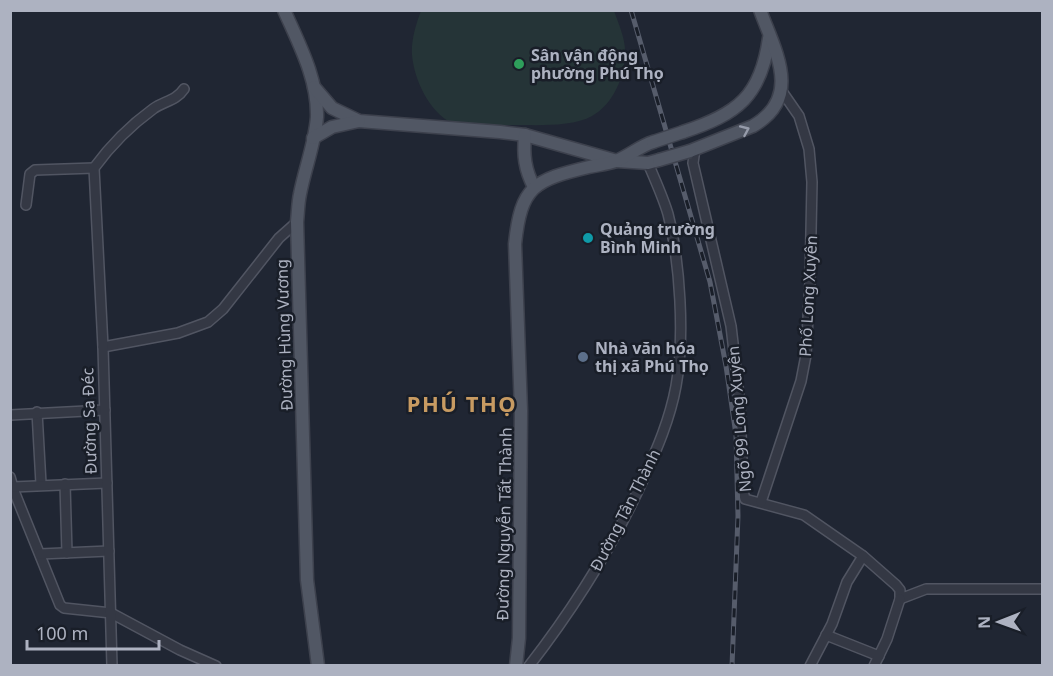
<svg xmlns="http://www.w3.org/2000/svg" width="1053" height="676" font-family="'Noto Sans',sans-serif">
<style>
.pitch{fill:#253437}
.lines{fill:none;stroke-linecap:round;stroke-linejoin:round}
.minor-casing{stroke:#515562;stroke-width:12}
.major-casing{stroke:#3d414d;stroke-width:15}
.minor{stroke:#343844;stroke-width:9}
.major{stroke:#515764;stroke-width:12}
.rail-casing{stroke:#565c6b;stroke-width:5}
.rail{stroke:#191e28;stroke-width:3;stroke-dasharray:9;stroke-linecap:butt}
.major-bridge-casing{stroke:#3d414d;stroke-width:15;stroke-linecap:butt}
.major-bridge{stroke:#515764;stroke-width:12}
.oneway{stroke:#969baa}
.leisure-dot{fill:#2e9e5b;stroke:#191e28;stroke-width:2}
.culture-dot{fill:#0f9aa8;stroke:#191e28;stroke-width:2}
.service-dot{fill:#5c6f8a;stroke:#191e28;stroke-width:2}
.labels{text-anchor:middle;stroke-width:5;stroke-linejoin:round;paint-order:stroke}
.poi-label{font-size:16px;font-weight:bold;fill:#adb2c1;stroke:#191e28;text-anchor:start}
.street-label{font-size:16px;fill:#adb2c1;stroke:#191e28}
.district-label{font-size:22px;font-weight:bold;letter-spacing:1.5px;fill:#c89b62;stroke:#191e28}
</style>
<rect width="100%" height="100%" fill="#202633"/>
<path class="pitch" d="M421 11H614C618 22 625 38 625 50 626 74 614 104 592 116 573 127 537 125 516 125 502 125 463 127 452 123 429 112 414 79 412 55 411 40 416 24 421 11Z"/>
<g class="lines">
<g class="minor-casing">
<g id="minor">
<polyline points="695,149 693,163 731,326 740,404 743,491 745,499 804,515 863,556 896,585 900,590 900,599 926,589 1042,589"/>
<polyline points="26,205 30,174 35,170 94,168"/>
<polyline points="103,347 178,333 208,322 223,309 279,238 297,222"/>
<polyline points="37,412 41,484"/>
<polyline points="10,415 105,410"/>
<polyline points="10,477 14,491 60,605 64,608 111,613 180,650 216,666"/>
<polyline points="65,484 67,553"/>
<polyline points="13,487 107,483"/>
<polyline points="761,502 801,381 806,355 810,281 812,182 809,149 799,116 781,90"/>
<polyline points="40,554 109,551"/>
<polyline points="826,635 879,656"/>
<path d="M112 666 103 347 94 168C110 146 131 125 153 109 164 101 176 101 184 89"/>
<path d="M529 666C574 608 613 546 643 480 657 449 670 419 676 386 685 337 680 262 668 214 663 197 655 180 648 163"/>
<polyline points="810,666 832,624 847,582 863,556"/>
<polyline points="874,666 887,639 900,599"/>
</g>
</g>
<g class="major-casing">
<g id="major">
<path d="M284 10C299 44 318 79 317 117 315 143 305 168 300 194 298 203 298 213 297 222L307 580 318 666"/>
<polyline points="314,87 332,108 359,121 500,132 525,135 617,161 648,163 659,160"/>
<path d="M683 132C738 114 761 96 769 38"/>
<path d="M525 135C523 155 525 170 534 187"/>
<polyline points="313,138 332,127 359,121"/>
<path d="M690 151 753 126C803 97 775 51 760 10"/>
<path d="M516 666 519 638 521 411 515 244C521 186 534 180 589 167 598 165 608 164 616 161 629 156 640 146 653 142"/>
</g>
</g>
<use href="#minor" class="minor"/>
<use href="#major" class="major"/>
<g class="rail-casing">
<polyline id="rail" points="631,10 710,282 726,366 736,435 738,516 732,666"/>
</g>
<use href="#rail" class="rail"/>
<g class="major-bridge-casing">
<g id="major-bridge">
<polyline points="653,142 683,132"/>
<polyline points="659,160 690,151"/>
</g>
</g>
<use href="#major-bridge" class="major-bridge"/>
</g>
<defs><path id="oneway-chevron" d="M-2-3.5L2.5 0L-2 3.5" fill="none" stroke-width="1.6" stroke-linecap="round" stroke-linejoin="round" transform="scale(1.5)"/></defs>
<use class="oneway" href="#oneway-chevron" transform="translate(745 130) rotate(-24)"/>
<circle class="leisure-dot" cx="519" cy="64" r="6"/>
<circle class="culture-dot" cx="588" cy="238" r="6"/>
<circle class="service-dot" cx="583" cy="357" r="6"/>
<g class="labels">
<g class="poi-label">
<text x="531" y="61">Sân vận động<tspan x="531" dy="18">phường Phú Thọ</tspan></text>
<text x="600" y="235">Quảng trường<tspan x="600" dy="18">Bình Minh</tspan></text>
<text x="595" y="354">Nhà văn hóa<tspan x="595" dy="18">thị xã Phú Thọ</tspan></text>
</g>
<g class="street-label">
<text transform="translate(808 296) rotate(-87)" y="6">Phố Long Xuyên</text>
<text transform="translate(284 335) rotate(-92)" y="6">Đường Hùng Vương</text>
<text transform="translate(739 419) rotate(-95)" y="6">Ngõ 99 Long Xuyên</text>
<text transform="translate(89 421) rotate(-92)" y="6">Đường Sa Đéc</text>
<text transform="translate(625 510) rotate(-63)" y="6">Đường Tân Thành</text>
<text transform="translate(504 524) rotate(-89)" y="6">Đường Nguyễn Tất Thành</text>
</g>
<g class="district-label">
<text x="462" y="412">PHÚ THỌ</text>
</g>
</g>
<rect width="1053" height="676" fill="none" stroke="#adb2c1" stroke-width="24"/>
<g transform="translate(999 622) rotate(269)" stroke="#191e28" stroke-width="4.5" paint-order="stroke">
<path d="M0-4.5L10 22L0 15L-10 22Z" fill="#adb2c1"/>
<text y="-9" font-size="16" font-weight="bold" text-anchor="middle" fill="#adb2c1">N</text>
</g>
<path d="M27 640v9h132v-9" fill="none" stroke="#adb2c1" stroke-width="3"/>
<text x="36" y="640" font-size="18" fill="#adb2c1" stroke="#191e28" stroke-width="4.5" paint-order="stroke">100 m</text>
</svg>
